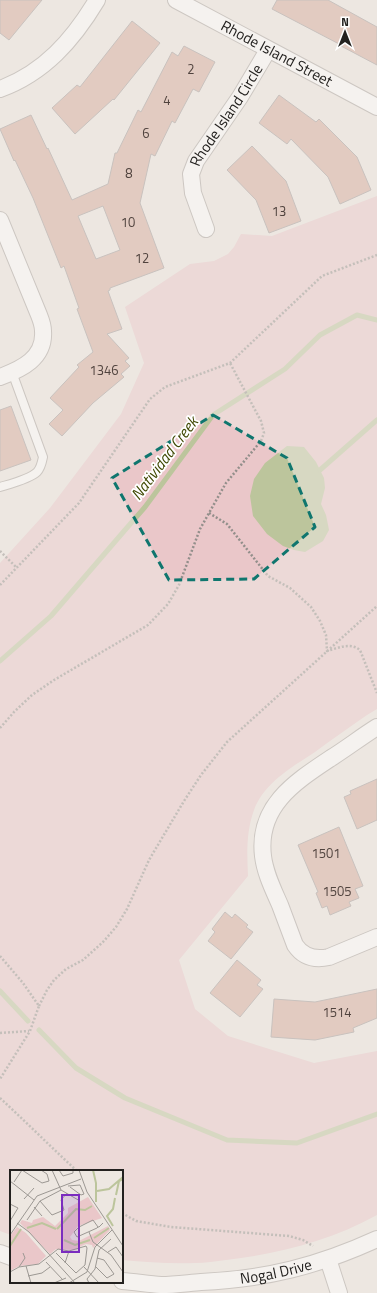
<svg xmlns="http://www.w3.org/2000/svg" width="377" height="1293" font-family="'Titillium Web',sans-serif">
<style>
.green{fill:#eac7c9}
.water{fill:#bcc59c}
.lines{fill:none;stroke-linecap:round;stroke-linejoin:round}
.stream{stroke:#bcc59c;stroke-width:5}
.building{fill:#d5a99a;stroke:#9d9492;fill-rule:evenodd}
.service-casing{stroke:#a6a09b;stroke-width:10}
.minor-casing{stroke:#a6a09b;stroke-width:18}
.path{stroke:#938f8b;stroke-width:2.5;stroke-dasharray:2 2;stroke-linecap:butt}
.service{stroke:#fff;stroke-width:8}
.minor{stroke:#fff;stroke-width:16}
.marked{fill:none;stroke:#0f766e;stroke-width:3;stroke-dasharray:8 5;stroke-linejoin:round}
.labels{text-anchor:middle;stroke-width:3.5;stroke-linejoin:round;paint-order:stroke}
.number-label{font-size:13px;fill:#50433e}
.street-label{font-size:15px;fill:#23211f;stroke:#fff}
.water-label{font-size:16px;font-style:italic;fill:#404904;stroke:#fff}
.inset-river{fill:none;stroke:#bcc59c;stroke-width:2}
.inset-road{fill:none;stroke:#9c9893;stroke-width:1}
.view{fill:#7b2cbf;fill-opacity:0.15;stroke:#7b2cbf;stroke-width:2}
.inset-edge{fill:none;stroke:#23211f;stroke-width:2}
</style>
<rect width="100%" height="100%" fill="#ede7e1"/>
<path class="green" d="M377 196V709L367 715C350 727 332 739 315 752 292 767 264 783 254 810 246 832 247 854 248 876L179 960 195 1009 228 1036 314 1063 377 1051V1215C330 1241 278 1254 226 1260 216 1261 205 1263 195 1263 171 1264 146 1262 122 1260V1171H11V1235L0 1231V563L50 508 121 414 144 363 125 307 190 264 214 261 228 254 234 247 241 234 272 236Z"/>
<polygon class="water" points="287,446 304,447 316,462 324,478 325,488 321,504 326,515 329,530 323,541 305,552 294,550 283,546 267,534 253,516 250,496 254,479 265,463"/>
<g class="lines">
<g class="stream">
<polyline points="320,470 377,420"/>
<polyline points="0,661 51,616 125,530 145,507 213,415 285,369 320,335 357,315 377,320"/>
<polyline points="0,991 28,1021"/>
<polyline points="39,1030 76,1068 125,1098 227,1140 297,1143 377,1114"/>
</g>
</g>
<g class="building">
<polygon points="0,0 42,0 9,40 0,33"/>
<polygon points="277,0 328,0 377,27 377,65 341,46 341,45 272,9"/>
<polygon points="132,21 160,43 114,100 113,99 75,134 52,108 77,85 80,87"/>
<path d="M184 46 215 62 199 92 193 89 175 123 172 121 155 156 151 154 140 203 164 268 110 288V290L108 291 122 329 107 334 129 358 125 361 130 366 121 374 124 377 93 403 62 436 49 424 63 410 50 398 79 367 77 365 93 352 77 309 79 308 64 266 61 268 33 198 15 160 14 161 0 129 31 115 47 149 48 148 72 200 108 184 115 153H117L138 110 141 112 172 52 178 56ZM103 206 120 250 96 259 78 216Z"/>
<polygon points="279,95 316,122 319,119 357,157 371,190 340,204 328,177 291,139 287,144 259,123"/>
<polygon points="252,146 286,181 301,221 269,233 256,200 227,170"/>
<polygon points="11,406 31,460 0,471 0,410"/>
<polygon points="377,779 377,820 357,829 344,797 351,794 350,791"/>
<polygon points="339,827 363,886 355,889 359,898 349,902 351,906 330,915 327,906 322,908 316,893 318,892 298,845"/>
<polygon points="225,912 232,918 235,914 248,925 246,927 253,932 231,959 208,941 215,932 212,929"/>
<polygon points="237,960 261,980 257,985 263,989 240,1017 210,993"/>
<polygon points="377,989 377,1018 353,1028 354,1032 315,1040 271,1037 274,999 315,1002"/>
</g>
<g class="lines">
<g class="service-casing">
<path id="service" d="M0 487C10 484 30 479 37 472 41 468 42 462 43 457L12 372"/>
</g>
<g class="minor-casing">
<g id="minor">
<path id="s1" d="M176 0 377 107"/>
<path d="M0 89C44 73 73 40 97 0"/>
<path d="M0 220 39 315C41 320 43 326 43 331 45 358 22 369 0 377"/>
<path id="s2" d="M206 229 193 193 191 174 196 161 240 97 268 50"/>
<path d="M377 727C361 737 347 748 331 758 295 782 257 806 263 856 265 873 273 889 280 905 285 918 290 932 295 945 303 957 315 960 329 957L377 937"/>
<polyline points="0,1253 11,1257"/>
<polyline points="328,1259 339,1293"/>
<path id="s3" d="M122 1281C135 1282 148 1284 161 1285 174 1285 188 1283 201 1282 266 1279 318 1266 377 1239"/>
</g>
</g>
<g class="path">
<path d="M209 513 227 524 268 576 290 588 311 607 320 621 326 635 327 651C338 648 350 642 360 650L377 693"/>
<polyline points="0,551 17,568"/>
<polyline points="0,585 79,503 150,399 165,387 230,363 322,276 377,255"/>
<polyline points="0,728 14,712 32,695 54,680 148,625 168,604 179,585 200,529 209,513 226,483 261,441 264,433 261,421 230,363"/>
<polyline points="0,956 23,983 39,1006 30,1031 0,1079"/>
<polyline points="39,1006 47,990 54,980 66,969 83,960 103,942 116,927 127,909 149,860 184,801 201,775 227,742 377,606"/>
<polyline points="0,1033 29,1031"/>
<path d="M0 1098C26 1122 51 1147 77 1171"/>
<polyline points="122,1213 136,1221 171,1227 289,1236 303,1240 313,1246"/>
</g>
<use href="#service" class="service"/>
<use href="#minor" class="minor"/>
</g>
<path d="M0 0H377V1293H0ZM213 415 287 458 315 527 254 579 169 580 112 478Z" fill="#ede7e1" fill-opacity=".55" fill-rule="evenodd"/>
<path class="marked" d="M213 415 287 458 315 527 254 579 169 580 112 478Z"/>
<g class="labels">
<g class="number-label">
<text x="191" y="74">2</text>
<text x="167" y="105">4</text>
<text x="146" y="138">6</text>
<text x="129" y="178">8</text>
<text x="279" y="216">13</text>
<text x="128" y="227">10</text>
<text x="142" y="263">12</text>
<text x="104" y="375">1346</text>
<text x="326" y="858">1501</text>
<text x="337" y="896">1505</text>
<text x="337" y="1017">1514</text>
</g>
<g class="street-label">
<text dy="5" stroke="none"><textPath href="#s1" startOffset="114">Rhode Island Street</textPath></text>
<text dy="5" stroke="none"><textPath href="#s2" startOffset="126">Rhode Island Circle</textPath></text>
<text dy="5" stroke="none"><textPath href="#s3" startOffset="155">Nogal Drive</textPath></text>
</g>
<g class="water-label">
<text transform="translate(164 458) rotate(-53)" y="6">Natividad Creek</text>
</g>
</g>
<g transform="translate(10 1170)">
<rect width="113" height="113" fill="#ede7e1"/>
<path d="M78 27 92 48 68 56 60 67 62 70 69 71 98 56 100 60 83 78 82 75 76 74 63 80 46 79 40 84 10 53 12 50 22 53 23 50 33 47 45 56 58 43V38ZM7 57 16 63 36 86 28 94 9 96 0 101V66Z" fill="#eac7c9"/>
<path class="inset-river" d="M83 0 86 13V32M87 21 99 19 113 7M106 25 109 11 113 9M103 56 97 46 103 39 105 28M17 58 32 53 46 59M47 59 66 39 75 40 82 36M84 68 99 58M54 70 65 75 80 70M0 76 11 59"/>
<path class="inset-road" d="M42 0 51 20 70 31M49 0 53 6 63 3V0M69 0 77 22 113 76M0 11 24 30M4 12 12 0 32 13 39 11 37 4 31 0M58 16 70 15 74 24 71 25 60 17M14 29 24 18M30 31 42 45 54 40 51 30 57 23M0 34 8 38 0 51M24 37 32 46M17 50 30 31 51 20M7 53 19 62 65 113M88 57 83 50 69 57 64 62 67 67 87 58 88 57H89L93 53M79 62 83 72 101 85 113 102M0 65 27 26 71 9M98 82 106 77 113 87M36 92 53 110M55 93 59 81M16 96 21 113M9 97 15 88 13 83M74 97 89 113M86 97 97 108 104 104 94 90 87 88M0 102 9 97 29 94 48 79 59 81 76 76 77 78 75 95 66 103 46 83M18 106 32 103 40 97M44 113 56 108M59 113 77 102 85 77 102 60M79 113 77 109 85 99 89 80 101 69"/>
<path class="view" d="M52 25H69V82H52Z"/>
<rect width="113" height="113" class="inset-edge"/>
</g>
<g transform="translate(345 32)" stroke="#ffffff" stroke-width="3" paint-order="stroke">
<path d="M0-3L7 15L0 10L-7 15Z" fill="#23211f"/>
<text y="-6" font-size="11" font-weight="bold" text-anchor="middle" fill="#23211f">N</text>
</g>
</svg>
